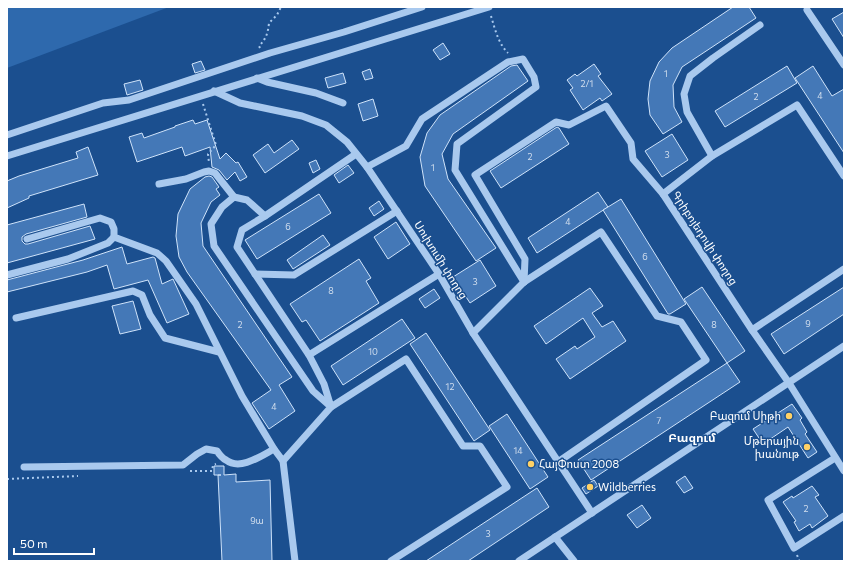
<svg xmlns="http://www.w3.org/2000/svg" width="851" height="568" font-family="Commissioner,'Noto Sans Armenian',sans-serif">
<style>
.green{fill:#2e69ad}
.building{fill:#4478b7;stroke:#cfe3fa}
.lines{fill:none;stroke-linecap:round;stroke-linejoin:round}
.path{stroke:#a9c9ee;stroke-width:2;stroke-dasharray:2 3;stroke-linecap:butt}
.minor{stroke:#a9c9ee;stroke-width:7}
.poi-dot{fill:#ffd166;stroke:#1b4f8f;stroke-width:1.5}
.labels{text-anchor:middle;stroke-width:3;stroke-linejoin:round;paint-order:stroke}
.number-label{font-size:9px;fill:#d0dded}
.street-label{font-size:11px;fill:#fff;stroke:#1b4f8f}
.poi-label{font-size:11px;fill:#fff;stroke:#1b4f8f;text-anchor:end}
.neighbourhood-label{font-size:12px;font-weight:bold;fill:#fff;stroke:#1b4f8f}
</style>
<rect width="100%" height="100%" fill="#1b4f8f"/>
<polygon class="green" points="7,7 169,7 7,68"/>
<g class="building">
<polygon points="733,7 749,7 756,18 682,67 673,85 674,107 682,122 663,134 650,115 648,99 650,81 659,62 672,48"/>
<polygon points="844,12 844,38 832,19"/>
<polygon points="443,43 450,54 440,60 433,50"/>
<polygon points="201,61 205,70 195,73 192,64"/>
<polygon points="594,64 601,74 598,76 612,94 602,101 600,98 583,110 570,90 573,88 567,80 575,74 577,76"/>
<polygon points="517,65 528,81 453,134 442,154 448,179 496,248 476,261 425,186 420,157 427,133 440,115 511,66"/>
<polygon points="787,66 797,83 725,127 715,111"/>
<polygon points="813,66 832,96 844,89 844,153 795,78"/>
<polygon points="370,69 373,78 365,80 362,72"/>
<polygon points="343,73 346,83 328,88 325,78"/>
<polygon points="140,80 143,90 127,95 124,84"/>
<polygon points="373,99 378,116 363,121 358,104"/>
<polygon points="193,120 195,124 207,120 220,159 226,153 236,163 238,162 247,177 240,181 235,172 227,180 219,170 212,167 210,147 185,156 182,147 137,162 129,137 142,133 144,138 175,127 175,126"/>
<polygon points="557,127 559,128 569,144 501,188 490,171"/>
<polygon points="672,134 688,160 662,177 645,151"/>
<polygon points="292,140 299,149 265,173 253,155 268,144 274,153"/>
<polygon points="88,147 98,175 29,196 29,198 7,208 7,181 19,176 78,158 76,152"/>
<polygon points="316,160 320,169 313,173 309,163"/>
<polygon points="348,165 354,173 339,183 334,175"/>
<polygon points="209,176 212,177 219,187 216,189 220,195 211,202 201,223 203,246 292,377 279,385 295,411 269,429 252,403 271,390 187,272 179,257 176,236 178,214 190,189 205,177"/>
<polygon points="598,192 608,207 537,253 528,238"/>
<polygon points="319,194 331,213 257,259 245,240"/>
<polygon points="621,199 686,304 670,314 668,314 603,210"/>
<polygon points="379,201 384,209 374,216 369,208"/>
<polygon points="84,204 87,217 26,234 22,237 22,241 25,244 28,244 90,226 95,239 7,263 7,225"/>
<polygon points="396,222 410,244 388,259 374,237"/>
<polygon points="323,235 330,245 293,269 287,260"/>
<polygon points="122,247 127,264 153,257 155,258 162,284 173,279 189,314 167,323 148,280 114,289 107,265 87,272 7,292 7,280 83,260"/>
<polygon points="359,259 371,278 366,281 379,303 320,341 306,320 302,322 290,304"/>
<polygon points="480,260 496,286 470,303 453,277"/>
<polygon points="702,287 745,351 727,363 684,299"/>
<polygon points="844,287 844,314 784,354 771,334"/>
<polygon points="590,288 603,306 592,313 602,327 613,321 626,341 570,379 556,359 575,346 577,349 595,337 583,318 546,344 534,326"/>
<polygon points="434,289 440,298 425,308 419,299"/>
<polygon points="133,301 141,329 120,334 112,306"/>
<polygon points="402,319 415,338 343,385 331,366"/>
<polygon points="426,333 490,430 474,441 410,344"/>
<polygon points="727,363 740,382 591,480 578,460"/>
<polygon points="792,404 802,418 800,420 807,432 805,434 817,452 808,458 788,427 763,444 753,429"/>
<polygon points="507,414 548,477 530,489 489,426"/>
<polygon points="214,466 224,466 224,475 236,474 236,482 270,480 272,561 222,561 218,475 221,475 214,475"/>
<polygon points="685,476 693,488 684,493 676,482"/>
<polygon points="594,480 598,486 586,494 582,488"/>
<polygon points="812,486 819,495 815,497 828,516 812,528 810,524 799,531 794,522 796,521 783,502 792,496 793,498"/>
<polygon points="537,488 549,507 468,561 426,561"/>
<polygon points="642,505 651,518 637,528 627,515"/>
</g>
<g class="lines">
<g class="path">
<path d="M491 16C495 29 498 43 508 53"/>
<path d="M260 48 259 46C266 39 268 33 269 23L277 15 281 7"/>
<polyline points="203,104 216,145 208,154 209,163"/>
<polyline points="190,471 212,471 213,465 216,464"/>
<polyline points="7,479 78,476"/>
<polyline points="797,555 799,560 799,561"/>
</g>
<g class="minor">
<polyline points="807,10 844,65"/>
<polyline points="257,78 267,82 316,93 343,103"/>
<polyline points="214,91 240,103 302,116 326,125 347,142 367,167 439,274 473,333 592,513"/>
<polyline points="7,135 103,103 129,100 270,53 344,32 422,7"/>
<polyline points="7,156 489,7"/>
<polyline points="712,156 687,112 684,94 690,76 713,58 760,25"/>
<polyline points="367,167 406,146 422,119 508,62 523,59 534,77 536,87 457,144 455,170 524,282"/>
<polyline points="159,184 186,179 204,172 209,171 215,173 234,197"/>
<polyline points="663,194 712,156 797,105 844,176"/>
<polyline points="265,216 242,230 237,247 309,355 324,384 331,407 406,359 463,446 480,446 507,487 391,561"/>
<polyline points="27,239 100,218 111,222 114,229 114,237 157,253 166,261 196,304 242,396 274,449"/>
<polyline points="255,274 294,275 397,211"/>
<polyline points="7,275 68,259 108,243 114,237"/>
<polyline points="524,282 525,259 475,175 556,122 569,125 606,106 631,143 633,159 663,194 752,330 789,383 844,471"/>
<polyline points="16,318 133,291 142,295 150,315 165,338 219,352"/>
<polyline points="752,330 844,269"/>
<polyline points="473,333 524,282 601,232 657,316 681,322 706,360 558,462"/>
<polyline points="309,355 439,274"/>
<polyline points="835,458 768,500 794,548 844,516"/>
<path d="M24 467 183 465 197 454 206 449 217 451C219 454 222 458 226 460 240 471 261 456 274 449L283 461"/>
<polyline points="555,537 574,561"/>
<polyline points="295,561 283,461 331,407 313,391 214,246 211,224 222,207 234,197 247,200 265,216 356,154"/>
<polyline points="519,561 844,346"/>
</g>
</g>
<g class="poi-dot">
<circle cx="789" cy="416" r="4"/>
<circle cx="807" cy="447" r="4"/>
<circle cx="531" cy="464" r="4"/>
<circle cx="590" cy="487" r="4"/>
</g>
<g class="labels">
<g class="number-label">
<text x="666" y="77">1</text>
<text x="587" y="87">2/1</text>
<text x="820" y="99">4</text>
<text x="756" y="100">2</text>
<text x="667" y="158">3</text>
<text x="530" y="160">2</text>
<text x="433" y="171">1</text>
<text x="568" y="225">4</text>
<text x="288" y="230">6</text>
<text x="645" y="260">6</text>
<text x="475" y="285">3</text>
<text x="331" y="294">8</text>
<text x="808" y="327">9</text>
<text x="240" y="328">2</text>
<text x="714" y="328">8</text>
<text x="373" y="355">10</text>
<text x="450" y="390">12</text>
<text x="274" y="410">4</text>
<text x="659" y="424">7</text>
<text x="518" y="454">14</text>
<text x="806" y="512">2</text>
<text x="257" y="524">9ա</text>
<text x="488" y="537">3</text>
</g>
<g class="street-label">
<text transform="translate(705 238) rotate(57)" y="4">Գրիբոյեդովի փողոց</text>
<text transform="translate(441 260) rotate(58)" y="4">Սուխումի փողոց</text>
</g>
<g class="poi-label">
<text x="781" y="420">Բազում Սիթի</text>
<text x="799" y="445">Մթերային<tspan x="799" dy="13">խանութ</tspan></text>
<text x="539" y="468" text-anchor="start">ՀայՓոստ 2008</text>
<text x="598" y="491" text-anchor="start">Wildberries</text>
</g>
<g class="neighbourhood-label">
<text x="692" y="442">Բազում</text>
</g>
</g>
<rect width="851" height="568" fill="none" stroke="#ffffff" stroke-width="16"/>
<path d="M14 548v6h80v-6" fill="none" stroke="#ffffff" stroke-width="2"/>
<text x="20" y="548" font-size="12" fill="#ffffff" stroke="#1b4f8f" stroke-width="3" paint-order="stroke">50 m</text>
</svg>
